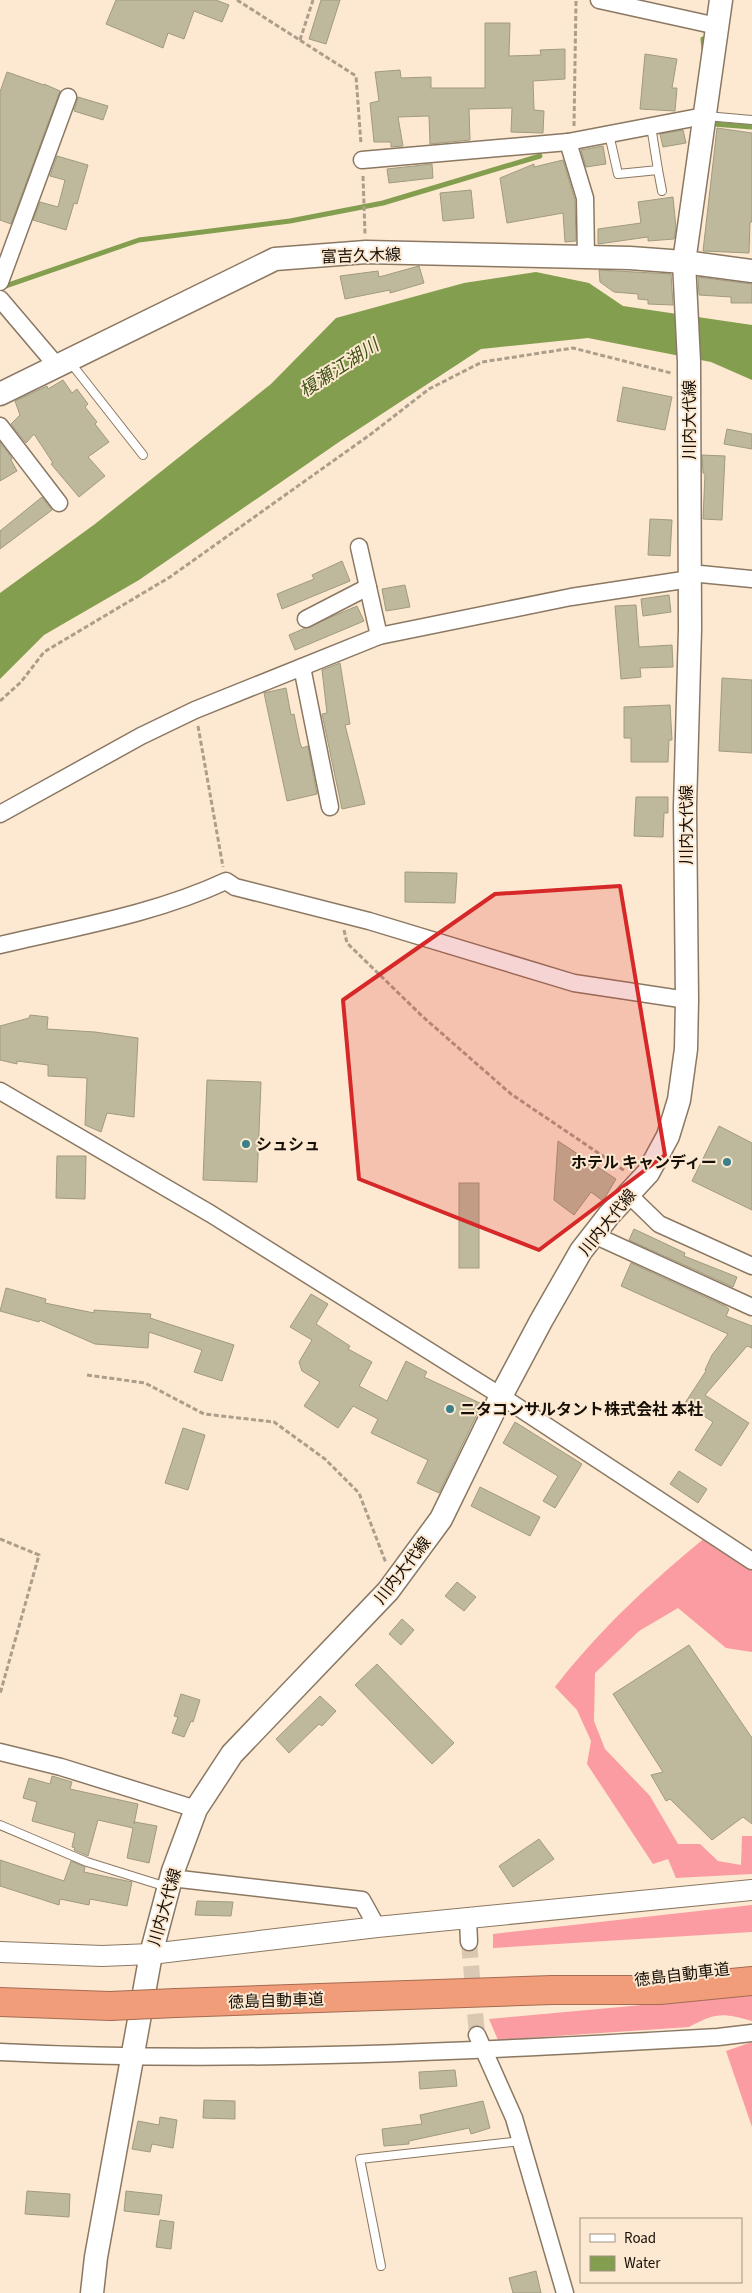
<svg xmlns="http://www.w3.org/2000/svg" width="752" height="2293" font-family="'Source Sans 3','Noto Sans JP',sans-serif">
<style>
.forest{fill:#fa9ca1}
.water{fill:#829e4e}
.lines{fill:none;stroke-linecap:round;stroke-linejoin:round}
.stream{stroke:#829e4e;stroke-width:5}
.building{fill:#beb99d;stroke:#a09b80}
.minor-tunnel{stroke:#dac8b3;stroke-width:16;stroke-dasharray:16 8;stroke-linecap:butt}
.service-casing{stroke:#8b7863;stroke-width:10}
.minor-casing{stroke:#8b7863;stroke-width:19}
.tertiary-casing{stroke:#8b7863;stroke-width:22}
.secondary-casing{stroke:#8b7863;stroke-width:25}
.motorway-casing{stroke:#a46b51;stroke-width:30}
.path{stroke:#ad9e8c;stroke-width:3;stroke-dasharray:5 2.5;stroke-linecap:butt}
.service{stroke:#fff;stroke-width:8}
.minor{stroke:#fff;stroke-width:16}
.tertiary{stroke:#fff;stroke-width:20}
.secondary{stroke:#fff;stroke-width:22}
.motorway{stroke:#f19d79;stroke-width:28}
.motorway-bridge-casing{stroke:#a46b51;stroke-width:30;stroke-linecap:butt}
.motorway-bridge{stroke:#f19d79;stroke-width:28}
.marked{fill:#d62828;fill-opacity:0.2;stroke:#d62828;stroke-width:4;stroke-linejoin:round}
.poi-dot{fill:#3a818b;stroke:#fde9d1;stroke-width:2}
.labels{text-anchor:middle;stroke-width:4;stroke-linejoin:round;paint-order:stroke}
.street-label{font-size:16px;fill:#150f07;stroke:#fde9d1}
.poi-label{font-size:16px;font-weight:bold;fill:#150f07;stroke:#fde9d1;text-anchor:start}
.water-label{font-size:18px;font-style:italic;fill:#3f5218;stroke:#fde9d1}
</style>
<rect width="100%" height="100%" fill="#fde9d1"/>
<g class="forest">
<path d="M706 1537 752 1569V1652L726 1648 678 1608 639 1631 595 1673 594 1721 605 1749 650 1796 678 1844H700L718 1861 741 1865 742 1836H752V1874L676 1878 668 1859 653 1864 587 1764 591 1741 577 1710 555 1687C600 1629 649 1584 706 1537Z"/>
<polygon points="752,1905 752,1932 493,1948 493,1934"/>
<path d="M752 1995V2021C722 2013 717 2012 689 2027L498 2040 489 2019Z"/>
<polygon points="752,2042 752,2127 726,2051"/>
</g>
<polygon class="water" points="536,272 589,283 623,306 752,325 752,380 711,362 588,338 481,349 339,442 139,580 44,635 0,679 0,593 95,524 271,384 336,318 464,283"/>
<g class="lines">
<g class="stream">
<polyline points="703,39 704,49"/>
<polyline points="713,124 752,127"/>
<polyline points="0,288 139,240 290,221 383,203 540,156"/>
</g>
</g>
<g class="building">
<polygon points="116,0 216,0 229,5 222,22 194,11 184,39 168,33 163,48 106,24"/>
<polygon points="321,0 340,0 326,44 309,39"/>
<polygon points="485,23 510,23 509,56 541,55 540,50 565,49 565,79 533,81 534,110 544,111 543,133 511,132 512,108 469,109 470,140 430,144 429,116 398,117 403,146 391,147 391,142 374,142 370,103 379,101 375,72 400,70 401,78 431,77 431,88 485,88"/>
<polygon points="645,54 677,59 672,88 677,88 675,111 640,109"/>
<polygon points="7,72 44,85 44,84 60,91 11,224 0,220 0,92"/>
<polygon points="78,97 108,106 103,120 74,111"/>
<polygon points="717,128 752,133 752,222 750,222 749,253 703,251"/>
<polygon points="683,130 686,143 663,147 660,134"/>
<polygon points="603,146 606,164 586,167 581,150"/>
<polygon points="57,156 88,165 77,204 74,203 66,230 33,220 40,202 58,207 65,180 50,176"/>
<polygon points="563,160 575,200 576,241 565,242 563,213 507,223 500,178 534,164 534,167"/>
<polygon points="432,164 433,178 389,183 387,169"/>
<polygon points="471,190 474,218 443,221 440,193"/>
<polygon points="673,197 676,228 674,239 648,241 648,237 598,244 598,229 641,223 638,202"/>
<polygon points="419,266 424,283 390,293 390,290 345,299 340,276 378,271 379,277"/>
<polygon points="599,270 671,274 673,305 648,304 648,300 638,299 638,294 614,292 600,282"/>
<polygon points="698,277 752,284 752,303 731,303 731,297 699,295"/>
<polygon points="63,380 72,393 77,389 88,404 85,407 97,422 95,424 109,442 88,457 105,476 79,497 51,464 53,463 34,434 26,443 11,424 20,415 15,401 47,386 48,389"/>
<polygon points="623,387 672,397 665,430 617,421"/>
<polygon points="727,429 752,434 752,449 724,444"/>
<polygon points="0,442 12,458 11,460 17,471 0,481"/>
<polygon points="702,455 725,456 722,520 703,519 705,474 703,473"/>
<polygon points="42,497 52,510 0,549 0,531"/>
<polygon points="650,519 672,520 670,556 648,555"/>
<polygon points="342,561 350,581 282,609 277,594 314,579 312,575"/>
<polygon points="405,585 410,607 386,611 382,589"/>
<polygon points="669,595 671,612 643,616 641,599"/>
<polygon points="636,605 639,647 672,645 673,667 640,668 641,677 621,679 615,606"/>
<polygon points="357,606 364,621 295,650 289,635"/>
<polygon points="340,663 350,724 345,725 365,804 342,809 322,714 327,713 322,670"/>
<polygon points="722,678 752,680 752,753 719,751"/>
<polygon points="286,688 291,715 294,714 300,743 302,748 308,746 317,794 287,801 264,693"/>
<polygon points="670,705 672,740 669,740 668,762 631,762 631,738 624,738 624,707"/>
<polygon points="636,797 668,797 668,813 664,813 663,837 634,836"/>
<polygon points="405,872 457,873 455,903 405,902"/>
<polygon points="30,1015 48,1017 47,1029 95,1032 138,1038 134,1117 107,1113 101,1132 85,1125 87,1078 48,1076 48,1065 17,1061 17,1064 0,1060 0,1026 29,1018"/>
<polygon points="207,1080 261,1082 257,1182 203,1180"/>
<polygon points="719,1126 752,1143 752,1210 692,1181"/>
<polygon points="558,1141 616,1179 603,1201 591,1192 574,1215 554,1200"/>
<polygon points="57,1156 86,1156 85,1199 56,1198"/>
<rect x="459" y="1183" width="20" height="85"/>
<polygon points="634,1229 685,1253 684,1256 737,1277 733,1287 629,1240"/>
<polygon points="631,1263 725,1306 729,1309 726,1316 752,1326 752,1348 747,1346 705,1395 749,1423 721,1466 695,1450 713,1422 693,1409 689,1414 681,1409 706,1371 705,1370 712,1355 728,1334 621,1286"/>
<polygon points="6,1288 46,1299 45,1303 94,1313 94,1310 151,1314 150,1318 234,1345 222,1381 194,1372 202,1350 149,1332 148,1348 95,1344 40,1320 39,1322 0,1311"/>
<polygon points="311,1294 328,1304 316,1324 350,1346 348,1349 372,1362 359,1386 387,1401 406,1361 427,1372 424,1377 482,1404 439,1493 417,1483 428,1460 371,1433 378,1419 353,1406 338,1428 304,1406 320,1382 302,1371 299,1362 312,1340 290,1327"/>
<polygon points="515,1422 582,1464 555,1508 543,1501 558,1476 503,1443"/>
<polygon points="183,1428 205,1435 188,1490 165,1483"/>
<polygon points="679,1471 707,1489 698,1503 670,1484"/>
<polygon points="480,1487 540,1517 530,1536 471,1506"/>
<polygon points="457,1582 476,1597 464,1611 445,1596"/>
<polygon points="402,1619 414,1630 401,1645 389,1634"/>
<polygon points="689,1645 752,1738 752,1824 743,1817 712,1840 670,1799 666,1801 651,1775 663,1772 613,1694"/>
<polygon points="377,1664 454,1743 432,1764 355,1685"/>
<polygon points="181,1694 200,1700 193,1722 191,1721 184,1737 172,1733 178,1717 174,1716"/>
<polygon points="320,1696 336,1711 322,1726 319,1724 289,1753 276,1739"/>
<polygon points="52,1776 72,1782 70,1789 138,1804 134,1824 135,1822 157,1826 149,1863 127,1858 133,1828 98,1820 88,1856 74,1850 75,1848 72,1847 75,1833 32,1821 37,1802 23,1798 29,1778 50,1784"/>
<polygon points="539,1839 554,1859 513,1887 499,1866"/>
<polygon points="0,1860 64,1881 71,1861 85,1867 84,1872 132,1882 127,1906 90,1899 89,1905 60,1899 59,1905 0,1886"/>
<polygon points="197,1901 233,1902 231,1916 195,1915"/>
<polygon points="455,2070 457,2086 420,2089 419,2072"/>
<polygon points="204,2100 235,2101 235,2119 203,2118"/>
<polygon points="483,2101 490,2128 471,2134 469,2128 409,2141 409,2144 384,2146 382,2129 422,2124 420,2115"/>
<polygon points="160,2117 177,2120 173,2148 152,2144 150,2152 132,2149 138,2121 159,2125"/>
<polygon points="27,2191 70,2194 69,2217 25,2214"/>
<polygon points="126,2191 162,2195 159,2215 124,2211"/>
<polygon points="160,2220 174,2222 171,2249 156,2247"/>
<polygon points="536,2271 541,2293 513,2293 509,2278"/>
</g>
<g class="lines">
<polyline class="minor-tunnel" points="469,1942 477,2035"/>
<g class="service-casing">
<g id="service">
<polyline points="706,116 752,120"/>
<polyline points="609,134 618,174 658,170 651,126"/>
<polyline points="658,170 662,191"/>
<polyline points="70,362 143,455"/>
<polyline points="0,1825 87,1862 167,1887"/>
<polyline points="381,2266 360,2159 521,2141"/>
</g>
</g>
<g class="minor-casing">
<g id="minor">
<polyline points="599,0 717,26"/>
<polyline points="568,142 585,198 586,257"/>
<polyline points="362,160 568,142 704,116"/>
<polyline points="0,282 68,97"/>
<polyline points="0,299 57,366"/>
<polyline points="0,426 59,503"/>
<polyline points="359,547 379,636"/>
<polyline points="690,573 752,579"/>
<polyline points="306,619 368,587"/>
<polyline points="302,667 330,807"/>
<polyline points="0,814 141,736 195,710 379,636 571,597 690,579"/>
<path d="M0 945C76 927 155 914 226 881L235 887 369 921 574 983 687 1000"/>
<polyline points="0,1091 211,1214 501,1396 752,1561"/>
<polyline points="628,1194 659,1224 752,1266"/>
<polyline points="594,1235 752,1307"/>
<polyline points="0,1752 61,1767 196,1809"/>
<polyline points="171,1878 362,1900 377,1927"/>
<polyline points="468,1919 469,1942"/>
<polyline points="477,2035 514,2118 565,2293"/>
<path d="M0 2052C240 2064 479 2051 718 2037L752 2033"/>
</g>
</g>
<g class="tertiary-casing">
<polyline id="tertiary" points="0,1952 102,1956 151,1954 377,1927 752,1890"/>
</g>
<g class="secondary-casing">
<g id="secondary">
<polyline points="0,394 275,259 366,252 630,258 684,262 752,271"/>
<polyline points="92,2293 96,2257 151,1954 173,1871 196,1809 232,1754 388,1591 441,1519 501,1396 541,1321 581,1251 609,1215 648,1173 668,1136 679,1100 686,1049 687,1000 685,807 690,629 689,362 684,262 721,0"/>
</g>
</g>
<g class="motorway-casing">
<g id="motorway">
<polyline points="0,2002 110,2006"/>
<polyline points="176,2003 552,1990 660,1990 752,1981"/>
</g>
</g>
<g class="path">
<polyline points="237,0 356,76 361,144"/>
<polyline points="300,40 313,0"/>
<polyline points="574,126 576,0"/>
<polyline points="363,176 365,234"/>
<polyline points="0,701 21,682 44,652 170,577 371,434 429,389 482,362 573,348 671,373"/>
<polyline points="198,726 223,867"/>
<polyline points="344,930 347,943 422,1016 511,1094 625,1171"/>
<polyline points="87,1375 145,1383 204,1414 274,1422 325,1459 359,1493 386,1563"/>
<polyline points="0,1539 39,1555 0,1694"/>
</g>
<use href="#service" class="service"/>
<use href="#minor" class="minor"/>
<use href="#tertiary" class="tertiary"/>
<use href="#secondary" class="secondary"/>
<use href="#motorway" class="motorway"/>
<g class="motorway-bridge-casing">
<polyline id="motorway-bridge" points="110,2006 176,2003"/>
</g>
<use href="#motorway-bridge" class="motorway-bridge"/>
</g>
<path class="marked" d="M620 886 665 1155 539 1250 359 1179 343 1000 495 894Z"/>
<g class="poi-dot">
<circle cx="246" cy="1144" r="5"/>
<circle cx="727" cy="1162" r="5"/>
<circle cx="450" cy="1409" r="5"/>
</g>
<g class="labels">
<g class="street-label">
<text transform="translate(361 255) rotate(-2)" y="6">富吉久木線</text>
<text transform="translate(689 420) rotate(-90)" y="6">川内大代線</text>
<text transform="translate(686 825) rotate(-90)" y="6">川内大代線</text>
<text transform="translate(607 1222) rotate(-51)" y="6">川内大代線</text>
<text transform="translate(402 1570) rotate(-52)" y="6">川内大代線</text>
<text transform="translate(164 1907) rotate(-74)" y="6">川内大代線</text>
<text transform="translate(682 1974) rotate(-7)" y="6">徳島自動車道</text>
<text transform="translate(276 2000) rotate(-2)" y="6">徳島自動車道</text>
</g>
<g class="poi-label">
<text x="256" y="1150">シュシュ</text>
<text x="717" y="1168" text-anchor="end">ホテル キャンディー</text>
<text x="460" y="1415">ニタコンサルタント株式会社 本社</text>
</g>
<g class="water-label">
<text transform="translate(339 368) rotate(-33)" y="6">榎瀬江湖川</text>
</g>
</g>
<rect x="580" y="2218" width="162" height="65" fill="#fde9d1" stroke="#a09280"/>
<rect x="590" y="2234" width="25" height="8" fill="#ffffff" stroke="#a09280"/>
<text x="624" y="2243" font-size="15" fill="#150f07">Road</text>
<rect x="590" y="2256" width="25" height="15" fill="#829e4e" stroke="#a09280"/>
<text x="624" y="2268" font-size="15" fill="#150f07">Water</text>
</svg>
